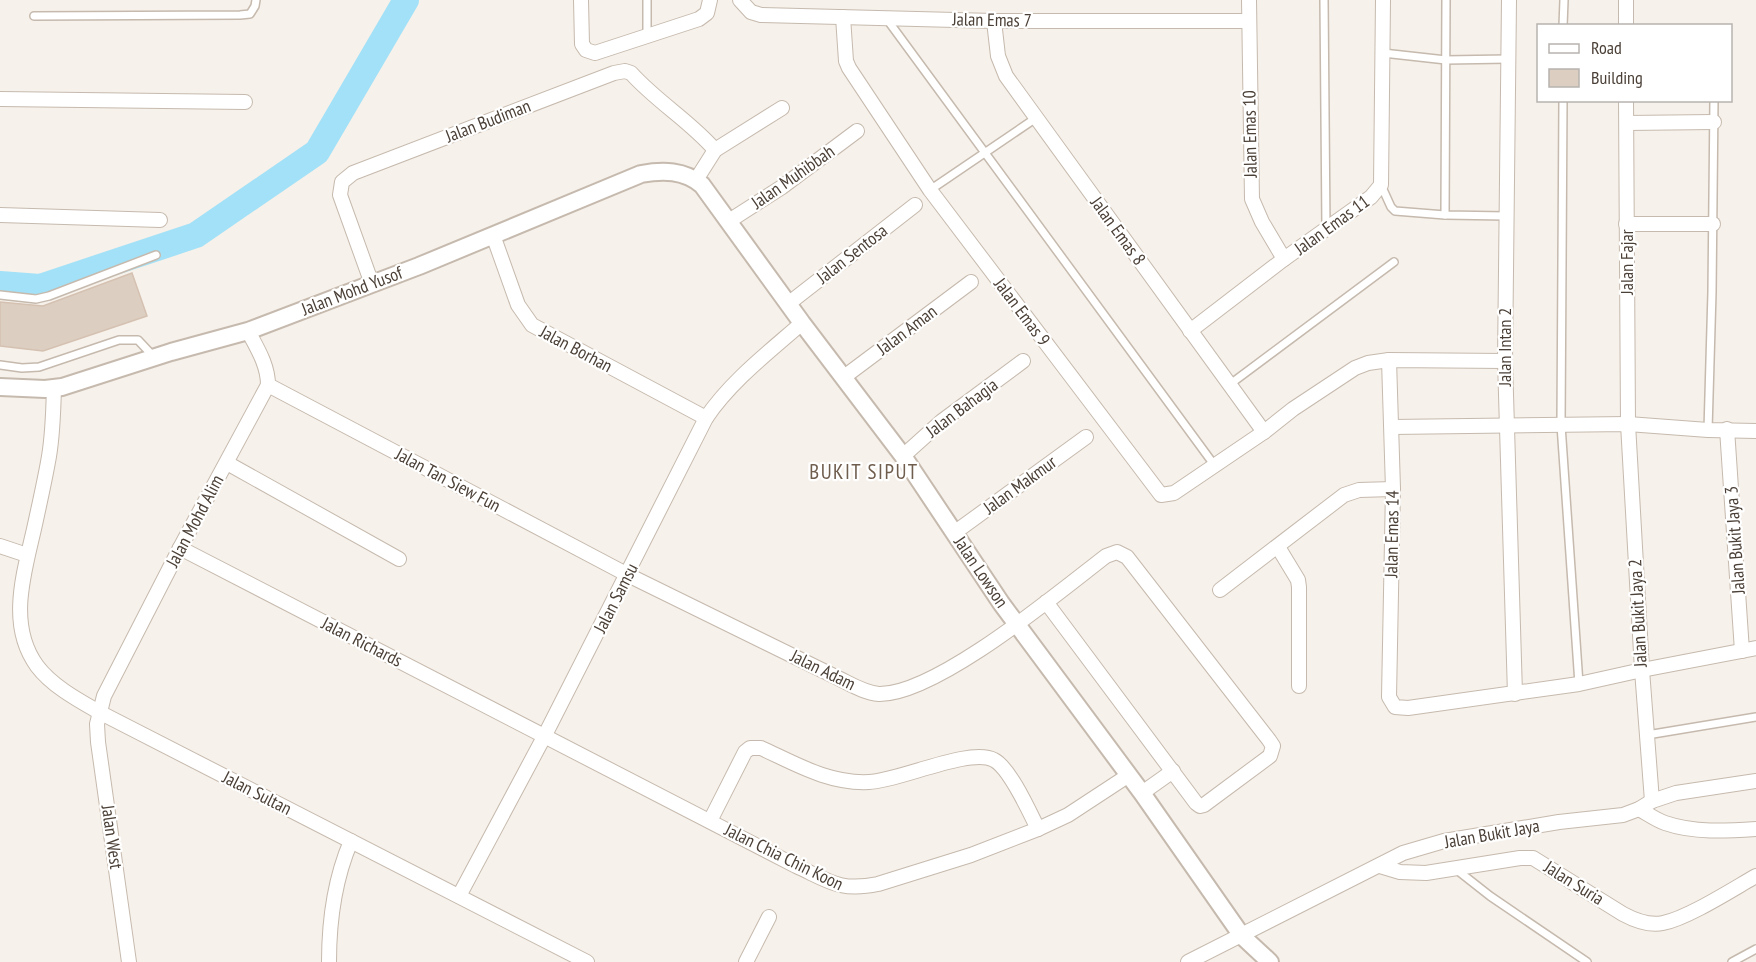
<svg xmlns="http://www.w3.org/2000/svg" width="1756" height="962" font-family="'PT Sans Narrow',sans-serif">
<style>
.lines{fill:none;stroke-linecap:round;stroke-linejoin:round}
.river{stroke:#a2e1f7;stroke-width:26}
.building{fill:#dccec1;stroke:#d5c1b1;stroke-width:1.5}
.service-casing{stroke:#c6baae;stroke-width:10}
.minor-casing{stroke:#c6baae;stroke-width:16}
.tertiary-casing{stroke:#c6baae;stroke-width:20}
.service{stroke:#fff;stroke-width:7}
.minor{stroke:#fff;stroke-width:14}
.tertiary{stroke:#fff;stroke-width:16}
.labels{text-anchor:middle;stroke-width:4.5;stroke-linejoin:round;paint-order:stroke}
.street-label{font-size:18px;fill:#4b4037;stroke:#fff}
.quarter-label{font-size:21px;letter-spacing:1.5px;fill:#6f5d4d;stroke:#fff}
</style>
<rect width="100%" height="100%" fill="#f6f1ea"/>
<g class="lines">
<polyline class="river" points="0,284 40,287 196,235 317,152 406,0"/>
</g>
<polygon class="building" points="132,273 147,316 43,351 0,346 0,302 43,306"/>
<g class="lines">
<g class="service-casing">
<g id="service">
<polyline points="1324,0 1326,228"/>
<polyline points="34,16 240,15 250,14 255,6 256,0"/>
<polyline points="886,18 1215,466"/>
<polyline points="1563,26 1564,0"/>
<polyline points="647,36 647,0"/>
<polyline points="1383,53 1446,60 1508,59"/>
<polyline points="1563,100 1561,425 1579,684"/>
<polyline points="1381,185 1391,207 1395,211 1445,215 1506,216"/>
<polyline points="930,190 1036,118"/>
<polyline points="1445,215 1446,0"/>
<polyline points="0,295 36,299 49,296 156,255"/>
<polyline points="0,365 22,368 39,367 119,340 138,340 153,356"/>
<polyline points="1229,385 1394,262"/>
<polyline points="1708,430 1712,292 1714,100"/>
<polyline points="1647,735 1756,717"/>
<polyline points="1457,870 1490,896 1587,962"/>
<polyline points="1732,962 1756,949"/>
</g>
</g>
<g class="minor-casing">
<g id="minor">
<polyline points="581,0 582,44 586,50 595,53 699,19 707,13 710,0"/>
<polyline points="740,0 751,12 761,15 994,21 1249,21"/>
<polyline points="1249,0 1252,199 1262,222 1284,259"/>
<polyline points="1509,0 1505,361 1515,694"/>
<polyline points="843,17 846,61 849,68 930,190 1161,495 1174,493 1264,432 1293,409 1355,368 1368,363 1389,360 1505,361"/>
<polyline points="994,21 998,56 1006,76 1264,432"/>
<polyline points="1626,26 1626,0"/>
<polyline points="0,99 245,102"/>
<polyline points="1626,100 1628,424 1642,670 1652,801"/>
<polyline points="1627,123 1714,122"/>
<polyline points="696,180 715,150 782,108"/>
<polyline points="0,215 160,220"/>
<polyline points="729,221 782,187 857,131"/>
<polyline points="1626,224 1713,224"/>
<polyline points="493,235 518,305 532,325 706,418"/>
<path d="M372 284 340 195 342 182 353 173 614 73 625 71 631 73C657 102 690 121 715 150"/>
<polyline points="788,304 915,205"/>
<polyline points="1190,331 1284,259 1371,197 1381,185 1383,0"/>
<polyline points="1389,360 1393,489 1389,697 1395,707 1408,708 1579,684 1642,670 1756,648"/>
<polyline points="844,377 971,282"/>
<path d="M268 385 628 575 840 679C852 685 865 693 879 694 936 695 1059 592 1106 556L1117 552 1127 557 1269 740 1273 746 1270 756 1204 805 1200 806 1196 803 1046 602"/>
<path d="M54 389C53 413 53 437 48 462 44 484 39 506 34 529 24 573 7 625 37 666 52 686 78 700 99 712L587 962"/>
<polyline points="1392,427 1628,424 1708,430 1756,431"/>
<polyline points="1727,429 1742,651"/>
<polyline points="903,456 942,421 1023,361"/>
<polyline points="227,463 399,559"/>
<polyline points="954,533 1086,437"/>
<polyline points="0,546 27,555"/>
<polyline points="1278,547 1298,580 1299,587 1299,686"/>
<path d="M180 548 796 866C829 881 840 892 878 884L971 855 1038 829 1068 815 1129 775"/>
<polyline points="1220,590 1344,495 1359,490 1393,489"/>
<polyline points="1142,793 1173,771"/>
<path d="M1639 809C1648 814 1656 820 1665 823 1694 833 1726 831 1756 829"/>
<path d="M710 821 745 752 750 748H761C796 764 829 784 869 782 899 781 970 747 994 760 1010 768 1030 813 1038 829"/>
<path d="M1380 866 1400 872 1426 873 1520 858H1533L1623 914C1636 921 1649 926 1663 923 1688 918 1733 889 1756 876"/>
<path d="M459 896 545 735 706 418C731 381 769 352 802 323"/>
<path d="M129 962 98 742 97 724 104 696 180 548 268 385C268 365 257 348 248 331"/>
<path d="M329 962C329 922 335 878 351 841"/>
<polyline points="746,962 769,917"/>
<polyline points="1188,962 1403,853 1444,841 1559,822 1623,815 1639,809 1652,801 1676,793 1756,781"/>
</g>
</g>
<g class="tertiary-casing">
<path id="tertiary" d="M0 387 45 389 62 387 171 352 248 331 419 266 641 174C663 170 684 170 702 185L802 323 903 456 1001 603 1142 793 1242 936 1270 962"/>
</g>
<use href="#service" class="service"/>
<use href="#minor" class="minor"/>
<use href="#tertiary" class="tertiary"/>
</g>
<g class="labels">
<g class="street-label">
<text transform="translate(992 20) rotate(1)" y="6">Jalan Emas 7</text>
<text transform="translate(488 121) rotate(-21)" y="6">Jalan Budiman</text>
<text transform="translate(1250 134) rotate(-91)" y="6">Jalan Emas 10</text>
<text transform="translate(793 177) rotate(-35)" y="6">Jalan Muhibbah</text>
<text transform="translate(1332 225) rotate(-36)" y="6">Jalan Emas 11</text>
<text transform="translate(1118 231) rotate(54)" y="6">Jalan Emas 8</text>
<text transform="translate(852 254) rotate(-38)" y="6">Jalan Sentosa</text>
<text transform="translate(1627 262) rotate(-90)" y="6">Jalan Fajar</text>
<text transform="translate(352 291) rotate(-21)" y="6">Jalan Mohd Yusof</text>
<text transform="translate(1022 312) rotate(53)" y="6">Jalan Emas 9</text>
<text transform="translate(907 330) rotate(-37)" y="6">Jalan Aman</text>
<text transform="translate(1505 347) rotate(-90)" y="6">Jalan Intan 2</text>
<text transform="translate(576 349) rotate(28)" y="6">Jalan Borhan</text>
<text transform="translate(962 408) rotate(-37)" y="6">Jalan Bahagia</text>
<text transform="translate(448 480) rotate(28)" y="6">Jalan Tan Siew Fun</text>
<text transform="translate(1020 485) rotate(-36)" y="6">Jalan Makmur</text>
<text transform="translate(195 521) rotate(-62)" y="6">Jalan Mohd Alim</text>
<text transform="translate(1392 534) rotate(-89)" y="6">Jalan Emas 14</text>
<text transform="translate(1735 540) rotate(-94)" y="6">Jalan Bukit Jaya 3</text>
<text transform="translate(981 572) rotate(56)" y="6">Jalan Lowson</text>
<text transform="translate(616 598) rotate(-63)" y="6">Jalan Samsu</text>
<text transform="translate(1638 613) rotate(-93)" y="6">Jalan Bukit Jaya 2</text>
<text transform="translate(362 642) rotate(27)" y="6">Jalan Richards</text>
<text transform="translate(823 670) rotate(26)" y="6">Jalan Adam</text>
<text transform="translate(257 793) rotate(27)" y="6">Jalan Sultan</text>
<text transform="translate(1492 834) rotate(-10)" y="6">Jalan Bukit Jaya</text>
<text transform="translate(112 837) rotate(82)" y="6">Jalan West</text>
<text transform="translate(784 857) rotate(26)" y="6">Jalan Chia Chin Koon</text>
<text transform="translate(1574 883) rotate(32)" y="6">Jalan Suria</text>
</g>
<g class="quarter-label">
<text x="864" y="479">BUKIT SIPUT</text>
</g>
</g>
<rect x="1537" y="24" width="195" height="78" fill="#ffffff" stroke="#b7b3af" stroke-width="1.5"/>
<rect x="1549" y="44" width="30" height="9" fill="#ffffff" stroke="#b7b3af" stroke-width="1.5"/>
<text x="1591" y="54" font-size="18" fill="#4b4037">Road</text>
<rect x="1549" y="69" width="30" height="18" fill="#dccec1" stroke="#b7b3af" stroke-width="1.5"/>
<text x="1591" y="84" font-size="18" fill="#4b4037">Building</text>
</svg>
